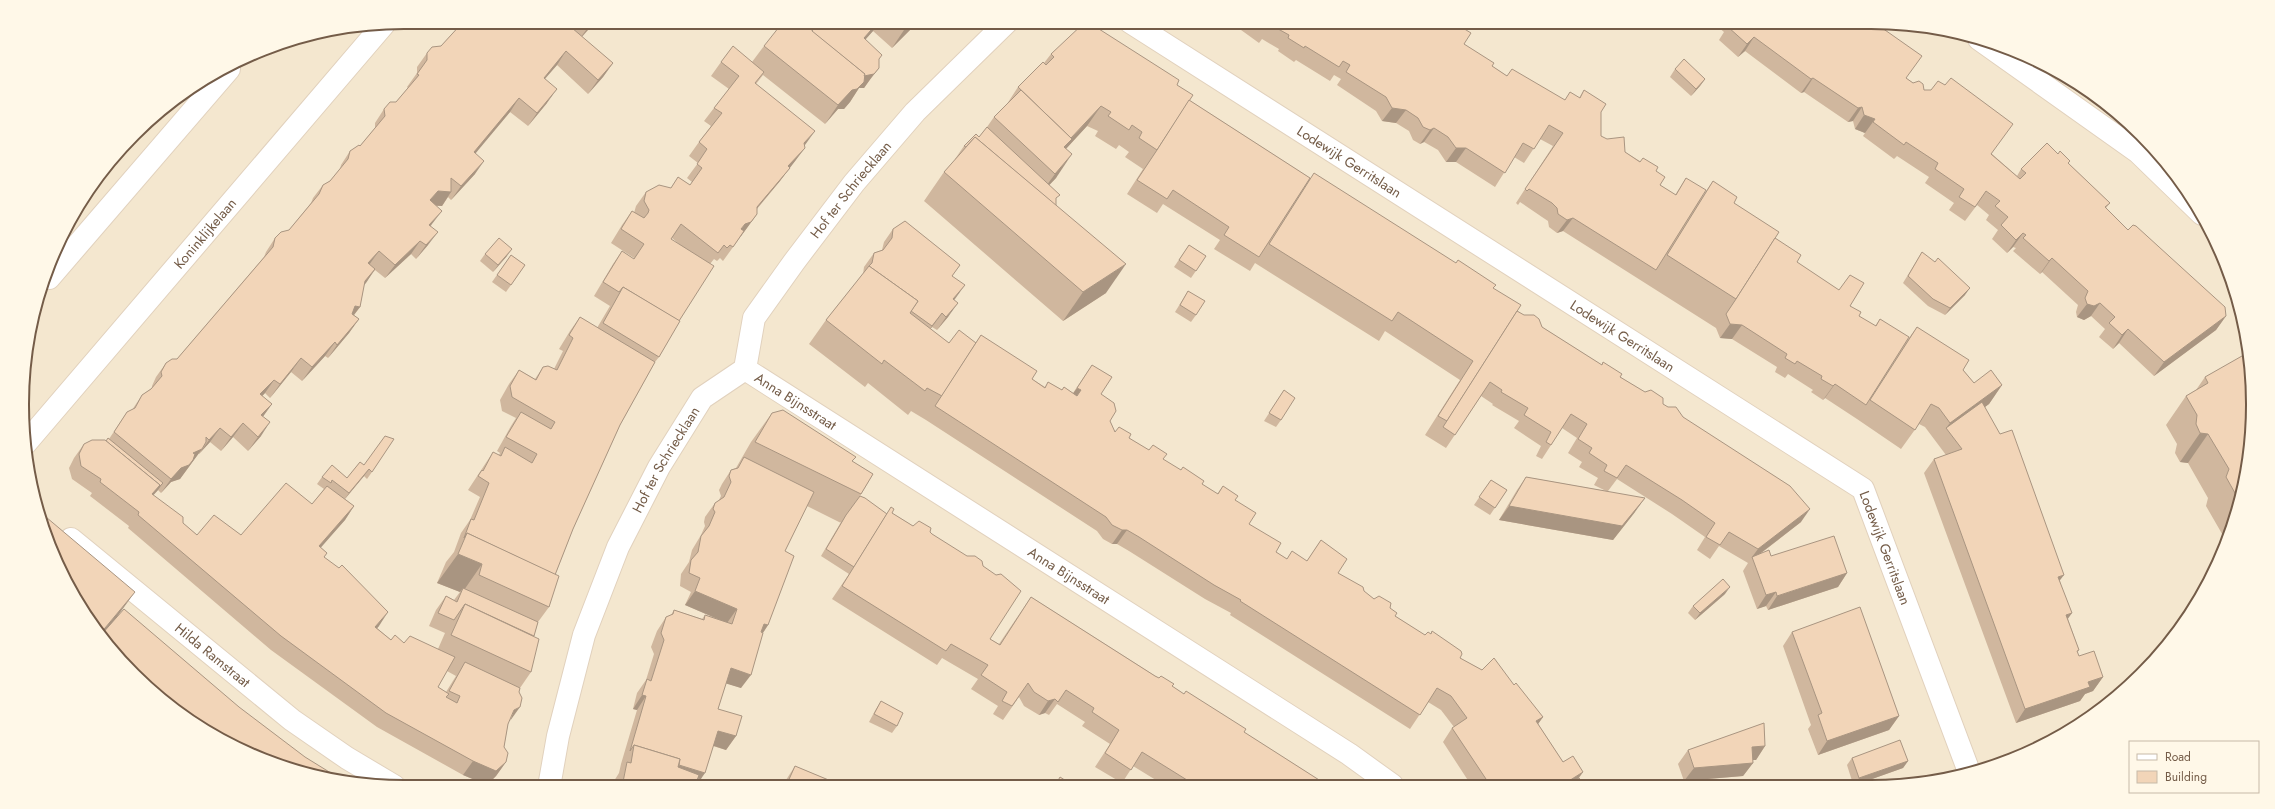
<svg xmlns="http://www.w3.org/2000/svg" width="2275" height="809" font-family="Jost,sans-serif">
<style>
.residential{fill:#f4e7cf}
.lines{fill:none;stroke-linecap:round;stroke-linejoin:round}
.minor-casing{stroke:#e1d1bd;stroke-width:24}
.minor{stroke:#fff;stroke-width:22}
.wall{fill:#d0b79e;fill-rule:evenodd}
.shaded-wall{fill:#a99581}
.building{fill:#f2d5b8;stroke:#a99581}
.labels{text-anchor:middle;stroke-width:3.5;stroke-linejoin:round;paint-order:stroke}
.street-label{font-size:14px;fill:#745c48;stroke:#fff8e8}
.rim{fill:none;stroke:#745c48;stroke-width:2}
</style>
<rect width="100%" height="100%" fill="#fdf4e1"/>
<polygon class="residential" points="405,22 1870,22 1969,35 2039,61 2103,101 2158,152 2202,213 2233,281 2250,354 2240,503 2202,596 2123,692 2039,748 1921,784 405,787 306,774 192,722 134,675 87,617 35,503 23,429 25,355 62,235 101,171 152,117 258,51 330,29"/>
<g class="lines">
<g class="minor-casing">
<g id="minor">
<path id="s1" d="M1130 22 1863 489 1968 769"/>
<polyline points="1979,39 2138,152 2202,214"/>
<polyline points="49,278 229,69"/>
<path id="s2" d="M745 369 1349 754 1392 785"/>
<path id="s3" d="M25 444 384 24"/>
<path id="s4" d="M71 539 292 720 347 758 394 786"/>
<path id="s5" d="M549 787 558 736 584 635 618 547 659 467 702 398 745 369 754 318 794 262 854 183 915 112 1007 22"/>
</g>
</g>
<use href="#minor" class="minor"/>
</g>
<g class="wall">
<path d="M463 22H595L582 37 613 63 603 77 588 94 557 65 545 79 547 103 528 126 510 112 475 153V174L451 200 448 197 442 206H436L431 226 428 245 416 259 411 254 385 278 375 270 364 285 360 307 354 315 359 319 349 333 328 358 325 356 302 381 291 372 270 398 265 393 262 396 272 404 263 416 261 436 248 451 233 437 221 451 210 442 199 454V453L180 479 171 482 161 493 158 490 153 495 183 523 197 535H241L312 504 324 489 317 484 322 477 347 478 360 462 372 472 367 479 364 476 345 499 354 506 345 520 320 547 327 553 324 557 379 626 377 628 391 640 438 649 445 633 429 626 436 610 446 596 454 600 460 592 437 583 446 562 454 552 461 533 470 520 480 497 468 490 493 452 499 455 500 453 497 451 511 426 516 418 502 411 500 400 509 384 519 370 535 379 543 367 554 369 563 351 559 349 570 331 580 317 597 328 610 306 594 296 613 264 622 251 634 259V258L611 243 622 225 632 211 634 213 636 206 646 192 671 188 678 177 690 185 692 182 687 178 698 163 689 156 699 142 711 126 704 121 714 108 729 89 711 76 721 62H752L764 46 812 31 819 22H918L892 48 873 31 865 40 879 60 869 81 864 88H859L850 102 844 109H838L825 124 763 75 756 84 805 145 795 161 789 168 780 181 757 209V214L723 261 720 258 717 261 714 259 710 264 679 321 659 357 655 362 620 425 573 529 555 575 549 607 538 622 534 636 531 672 520 688 508 724 504 747 506 762 496 776 487 785 463 775 377 727 271 650 128 528 129 526 90 496 92 493 72 479 69 468 74 458 84 444 106 441 109 439 127 412 132 410 142 395 152 388V386L156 377 166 363 177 359 264 257 266 252 275 238 289 230 311 203 313 198 323 185 330 181 340 169 341 165 350 151 360 146 375 128V123L384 109 396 102 408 88 407 87 417 73V67L427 53 441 46ZM672 238 680 245 671 239ZM447 671 456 676 446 692 438 687Z"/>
<polygon points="1237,22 1419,22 1428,28 1433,22 1453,22 1464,44 1492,66 1507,76 1565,100 1579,98 1584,90 1601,112 1601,136 1625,152 1656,171 1660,185 1675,195 1686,178 1699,201 1713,181 1734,203 1775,238 1797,262 1850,306 1859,316 1875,326 1880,319 1908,339 1917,327 1963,370 1974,383 2002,385 1989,404 1985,407 2060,581 2068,619 2079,650 2077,653 2079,656 2103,677 2093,691 2085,694 2080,701 2016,723 1924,473 1934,459 1946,455 1925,427 1919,424 1901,449 1857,419 1825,398 1823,400 1811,392 1813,390 1788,374 1785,378 1775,372 1777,367 1732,339 1720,338 1716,328 1563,231 1557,233 1549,227 1548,221 1542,217 1520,202 1518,205 1516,203 1553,146 1540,139 1524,163 1514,157 1495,187 1456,162 1446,162 1438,150 1424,142 1420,144 1413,140 1409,131 1396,123 1382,121 1376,111 1337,85 1341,79 1334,75 1330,81 1296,60 1294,62 1278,51 1279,49 1262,39 1259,43 1248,35 1241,30 1243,26"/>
<polygon points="1712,22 1870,22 1906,78 1924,90 1992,154 2017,176 2021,169 2069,164 2110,203 2106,208 2128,230 2226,316 2216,330 2154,376 2119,343 2113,349 2099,337 2105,329 2091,316 2084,320 2077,317 2076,312 2078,305 2042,272 2040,274 2013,251 2016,248 2013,247 2007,253 1992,239 1998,230 1986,220 1989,215 1977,205 1965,221 1949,210 1954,203 1925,183 1929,177 1897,156 1894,159 1863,136 1865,133 1855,129 1853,121 1848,122 1804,92 1801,93 1745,51 1738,57 1719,40 1724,32"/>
<polygon points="1051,54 1177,85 1189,100 1310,178 1493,288 1517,311 1683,417 1801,522 1760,554 1771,556 1847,573 1838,587 1768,610 1766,606 1757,609 1743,571 1748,563 1719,546 1710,559 1697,550 1705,537 1672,514 1617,479 1608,491 1635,512 1613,540 1499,520 1517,490 1526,477 1606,491 1594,485 1598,478 1579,467 1582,462 1568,453 1577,438 1562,428 1542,459 1536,456 1541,446 1514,428 1519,421 1492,405 1493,404 1481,396 1446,448 1425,435 1460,380 1385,331 1379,341 1255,263 1250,271 1214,249 1220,240 1163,204 1157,213 1127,194 1143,169 1125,157 1129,152 1119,145 1116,149 1095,136 1098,131 1087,126 1066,149 1056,178 1049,185 1056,200 1056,206 1106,293 1063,321 924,201 944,172 955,160 955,159 964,146 979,137 987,127 994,117 1005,107 1018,87 1044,63"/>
<polygon points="1675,69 1705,79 1700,86 1691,96 1670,77"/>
<polygon points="893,229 960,265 952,276 954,300 948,317 937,330 932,327 930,329 949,343 974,345 981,335 1032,379 1045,387 1048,382 1062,390 1064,387 1073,393 1092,365 1101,394 1110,421 1115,432 1129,438 1217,494 1223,486 1235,500 1249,524 1276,552 1287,559 1307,561 1321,540 1338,573 1374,599 1390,608 1395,616 1460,658 1482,670 1514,685 1543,717 1538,724 1563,762 1583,772 1579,778 1584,784 1471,785 1443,742 1452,728 1454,727 1441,710 1428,702 1410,729 1230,615 1231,613 1205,599 1129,551 1117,544 1112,544 1103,539 1097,531 926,420 911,411 908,415 868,383 865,387 809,344 826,320 863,274 864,267 874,253 882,250 884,242"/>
<polygon points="1189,245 1206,256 1191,278 1174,267"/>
<polygon points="1922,252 1965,295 1945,315 1928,306 1903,283"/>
<polygon points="485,254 507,256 493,272 480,261"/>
<polygon points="511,255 525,265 506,292 492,282"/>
<polygon points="1188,291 1196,315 1191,322 1175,312"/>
<polygon points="2205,377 2252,429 2240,503 2225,539 2206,506 2208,498 2188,463 2180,462 2175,453 2177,444 2166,425 2186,396 2196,390"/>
<polygon points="1284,390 1281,420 1276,427 1264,421"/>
<polygon points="772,413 873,474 860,496 887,514 891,507 892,513 913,526 930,532 990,639 999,644 1031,597 1327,785 1164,785 1133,766 1122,783 1095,767 1110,744 1082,726 1085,722 1057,704 1049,715 1045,713 1039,715 1024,706 1019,697 1003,720 993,714 998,706 971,689 978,679 942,658 937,665 832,599 849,574 821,556 841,522 841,523 807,506 785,551 768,625 763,633 741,688 726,683 718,709 736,736 726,750 713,746 701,779 715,786 613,787 614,781 619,773 621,764 637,710 633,709 637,693 646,680 654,654 651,647 657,631 666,617 671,615 674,610 702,619 705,615 715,618 685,605 691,592 680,586 681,574 689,562 692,550 701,535 705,526 704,522 705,517 715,503 719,500 721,496 719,490 722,484 731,470 736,468 751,442"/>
<polygon points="1491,480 1507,490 1490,515 1474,505"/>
<polygon points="1725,594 1695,620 1688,613 1693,606"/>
<polygon points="1792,632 1899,716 1889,730 1818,755 1808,729 1811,725 1783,646"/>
<polygon points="881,701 897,726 892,733 869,722 876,709"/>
<polygon points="1765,746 1756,760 1753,760 1753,763 1743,776 1684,781 1678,764 1688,750"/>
<polygon points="1852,758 1908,761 1903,768 1858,784 1853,784 1847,765"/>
<polygon points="795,766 843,786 783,786 786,780"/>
</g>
<g class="shaded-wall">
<polygon points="593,22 595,22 577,42 587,29"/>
<polygon points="878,22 879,22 873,31 854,52 864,38"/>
<polygon points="911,22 918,22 892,48 908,24"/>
<polygon points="1754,37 1745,51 1738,57 1747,44"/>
<polygon points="566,51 557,65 534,91 544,78"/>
<polygon points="613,63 603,77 588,94 598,80"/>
<polygon points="879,68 869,81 864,88 859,88 850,102 844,109 838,109 825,124 838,105 864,76"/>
<polygon points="1813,78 1804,92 1801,93 1811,79"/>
<polygon points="1705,79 1700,86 1691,96 1696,89"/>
<polygon points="557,89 547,103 528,126 537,113"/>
<polygon points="519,98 510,112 465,166 474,152"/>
<polygon points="1101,106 1087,126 1063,152 1050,169 1068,142"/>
<polygon points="1862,107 1853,121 1848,122 1858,108"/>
<polygon points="1392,108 1406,110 1396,123 1382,121"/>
<polygon points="1864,115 1875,119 1865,133 1855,129"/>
<polygon points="1434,128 1424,142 1420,144 1430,130"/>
<polygon points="815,131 805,145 795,157 804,143"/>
<polygon points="805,148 780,181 747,220 757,207 788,166"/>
<polygon points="1456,148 1466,148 1456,162 1446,162"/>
<polygon points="1072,154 1056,178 1038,197 1055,174"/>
<polygon points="484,161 475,174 451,200 461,186"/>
<polygon points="438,191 451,192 442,206 429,205 430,200"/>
<polygon points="442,211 432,224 420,238 429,225"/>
<polygon points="757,214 747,228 741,236 723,261 741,236 731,243 745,224"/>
<polygon points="1573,218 1563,231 1557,233 1567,220"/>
<polygon points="438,232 428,245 416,259 426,245"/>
<polygon points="2023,233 2013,247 2007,253 2016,240"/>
<polygon points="420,241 411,254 385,278 395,265"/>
<polygon points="512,249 507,256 493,272 498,265"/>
<polygon points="379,251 369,265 368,263"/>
<polygon points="2052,258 2042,272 2040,274 2049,261"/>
<polygon points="1126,264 1106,293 1063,321 1083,292"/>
<polygon points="375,269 366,283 355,295 365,281"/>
<polygon points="965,285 955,299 944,313 953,299"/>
<polygon points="1970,288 1965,295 1945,315 1950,308"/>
<polygon points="958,303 948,317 937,330 946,317"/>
<polygon points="2100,303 2091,316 2084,320 2077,317 2087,304"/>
<polygon points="355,306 360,307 350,320 345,320"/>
<polygon points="942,313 932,327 922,339"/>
<polygon points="2226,316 2216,330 2154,376 2164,362"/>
<polygon points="359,319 349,333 328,358 337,345"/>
<polygon points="1730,324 1742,325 1732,339 1720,338"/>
<polygon points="2128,329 2119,343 2113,349 2122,335"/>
<polygon points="335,342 325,356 302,381 312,367"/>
<polygon points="301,358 291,372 270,398 280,384"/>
<polygon points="274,380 265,393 251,408 260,394"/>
<polygon points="1835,384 1825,398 1823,400 1833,386"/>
<polygon points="2002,385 1989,404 1950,433 1946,428 1950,423"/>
<polygon points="1077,388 1081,390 1071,404 1067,402"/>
<polygon points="272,404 262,418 261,415"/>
<polygon points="270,422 261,436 248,451 258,437"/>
<polygon points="243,423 233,437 221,451 231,437"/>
<polygon points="220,428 210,442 199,454 209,440"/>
<polygon points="2200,433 2208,434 2188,463 2180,462"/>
<polygon points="202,449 180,479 171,482 161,493 171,479 193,453"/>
<polygon points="369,469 364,476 344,500 349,493"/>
<polygon points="163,483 158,490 142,508 152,494 160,485"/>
<polygon points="1645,498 1635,512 1613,540 1499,520 1509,506"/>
<polygon points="354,506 345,520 310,560 319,546"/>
<polygon points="1810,509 1801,522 1753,559 1752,557 1758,549"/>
<polygon points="1122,530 1127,530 1117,544 1112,544"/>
<polygon points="458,554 482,564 462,593 463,588 460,592 437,583"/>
<polygon points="1847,573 1838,587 1768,610 1777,596"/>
<polygon points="2064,575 2054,588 2058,577"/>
<polygon points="1730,587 1725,594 1695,620 1700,613"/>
<polygon points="695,591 737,609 727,623 685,605"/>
<polygon points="135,592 114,621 102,636 100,634"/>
<polygon points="1776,592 1766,606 1757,609 1766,595"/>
<polygon points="388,612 379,626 366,641 375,627"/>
<polygon points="2072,613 2062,627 2066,615"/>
<polygon points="764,624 768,625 759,639"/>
<polygon points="731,668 751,675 741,688 721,682"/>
<polygon points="2103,677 2093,691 2085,694 2080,701 2016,723 2025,709 2088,682"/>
<polygon points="642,695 646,696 637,710 633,709"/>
<polygon points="1055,699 1045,713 1039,715 1048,701"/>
<polygon points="520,707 510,721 514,710"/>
<polygon points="1899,716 1889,730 1818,755 1827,741"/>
<polygon points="1543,717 1533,731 1536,721"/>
<polygon points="718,731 736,736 726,750 708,744"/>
<polygon points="1765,746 1756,760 1743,760 1752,747"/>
<polygon points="633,752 705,773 696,786 631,763"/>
<polygon points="473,761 506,762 496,776 487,785 463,775"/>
<polygon points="1908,761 1903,768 1858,784 1855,784 1859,778"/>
<polygon points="1753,763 1743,776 1684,781 1694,768"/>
<polygon points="1583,772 1574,784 1564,784"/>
</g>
<g class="building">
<polygon points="463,22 565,22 613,63 598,80 566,51 544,78 557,89 537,113 519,98 474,152 484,161 461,186 451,178 451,192 438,191 430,200 442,211 429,225 438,232 426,245 420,241 395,265 379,251 368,263 375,269 365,281 360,307 355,306 352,314 359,319 337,345 335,342 312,367 301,358 280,384 274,380 260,394 272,404 261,415 270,422 258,437 243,423 231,437 220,428 209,440 206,437 206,442 202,449 193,453 195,454 193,460 189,465 181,468 171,479 114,432 127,412 135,408 142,395 151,389 162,376 161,372 166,363 172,359 177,359 273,247 275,238 281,232 289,230 319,194 323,185 330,181 348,159 350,151 359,145 360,146 385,116 384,109 390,102 396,102 419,75 417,74 427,60 427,53 432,47 441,46"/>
<polygon points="579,22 593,22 587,29"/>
<polygon points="783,22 802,22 865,74 864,82 857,89 852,90 838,105 764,46"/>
<polygon points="819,22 878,22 864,38 882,55 879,59 879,68 874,74 864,76 865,74 812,31"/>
<polygon points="906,22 911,22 908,24"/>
<polygon points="1085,22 1088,22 1179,80 1177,85 1193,95 1157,150 1139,138 1142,132 1132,125 1129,130 1108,116 1111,112 1101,106 1071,138 1018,87 1043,62 1046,65 1054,57 1051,54"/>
<polygon points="1258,22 1419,22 1429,28 1433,22 1453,22 1471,33 1464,44 1494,63 1492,66 1507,76 1512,69 1565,100 1570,92 1580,98 1584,90 1606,104 1601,112 1601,136 1607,139 1624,137 1625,152 1640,162 1643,158 1658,167 1656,171 1665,177 1660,185 1676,195 1686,178 1706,190 1656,270 1573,218 1567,220 1558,214 1557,208 1552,203 1529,189 1527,191 1525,189 1563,133 1549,125 1534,149 1523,143 1505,173 1466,148 1456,148 1448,137 1434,128 1430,130 1423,127 1418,118 1406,110 1392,108 1386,97 1346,72 1350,65 1343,61 1339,67 1305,46 1304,48 1288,38 1289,35 1271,25 1269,29"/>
<polygon points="1732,22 1870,22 1875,23 1922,56 1906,78 1913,83 1919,81 1923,84 1924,90 1931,90 1938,81 1945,85 1951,78 2013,124 1991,154 2020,179 2026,173 2021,169 2047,143 2058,154 2060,151 2070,161 2068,163 2110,203 2105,207 2128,230 2133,225 2136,226 2225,307 2226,316 2164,362 2128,329 2122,335 2109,323 2115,317 2100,303 2094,306 2087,304 2085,298 2088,291 2052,258 2049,261 2023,238 2026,235 2023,233 2016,240 2001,225 2008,217 1995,206 2000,201 1986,191 1975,207 1959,197 1964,189 1935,169 1938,163 1906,142 1904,145 1873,122 1875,119 1864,115 1862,107 1858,108 1813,78 1811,79 1754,37 1747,44 1728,27"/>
<polygon points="733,46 764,72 755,83 815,131 804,143 805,148 788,166 790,168 757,207 757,214 751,222 745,224 741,229 744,231 733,247 730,245 727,248 724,245 718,253 681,224 671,239 714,266 679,321 623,287 619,292 603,282 622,251 634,259 644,244 621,229 632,211 644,218 648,213 649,210 644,201 646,192 659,185 671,188 678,177 690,185 702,168 697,164 707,149 699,142 722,113 714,108 739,76 721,62"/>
<polygon points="1684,59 1705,79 1696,89 1675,69"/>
<polygon points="1021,90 1072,139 1064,147 1072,154 1055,174 994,117"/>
<polygon points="1189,100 1310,178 1259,257 1224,235 1229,227 1173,190 1167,199 1137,180 1157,150"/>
<polygon points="987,127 1060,195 1056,198 1056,206 975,137 966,147 964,146 976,134 979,137"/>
<polygon points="975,137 1126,264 1083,292 944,172"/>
<polygon points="1314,173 1456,263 1458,260 1496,285 1493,288 1521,305 1447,421 1438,416 1473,361 1398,312 1392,321 1269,244"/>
<polygon points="1713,181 1737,197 1734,203 1779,232 1736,299 1667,255"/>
<polygon points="905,221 960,265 952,276 965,285 953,299 958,303 946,317 942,313 932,326 911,311 918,301 869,266 872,263 874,253 883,250 892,238 893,229"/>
<polygon points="499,238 512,249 498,265 485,254"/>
<polygon points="1775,238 1801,255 1797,262 1839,290 1850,275 1864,283 1850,306 1861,312 1859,316 1876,326 1880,319 1909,337 1866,405 1835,384 1833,386 1821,379 1822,376 1797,361 1795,364 1785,358 1787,354 1742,325 1730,324 1726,314 1736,299"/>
<polygon points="1189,245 1206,256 1196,271 1179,260"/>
<polygon points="1922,252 1935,262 1938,258 1970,288 1950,308 1933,299 1908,276"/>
<polygon points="511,255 525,265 511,285 497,275"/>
<polygon points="869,266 918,301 910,313 949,343 959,330 976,343 942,396 927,388 925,391 884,360 882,364 826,320"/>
<polygon points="623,287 680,321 659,357 603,323"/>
<polygon points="1188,291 1205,301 1196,315 1180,305"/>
<polygon points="1517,311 1524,315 1534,315 1539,319 1542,327 1602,365 1603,362 1622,374 1620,377 1645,392 1651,390 1663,398 1663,404 1668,407 1676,407 1683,417 1790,486 1810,509 1758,549 1729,532 1720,545 1706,537 1715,523 1682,500 1626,465 1617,478 1604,471 1607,465 1589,453 1592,448 1578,439 1587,424 1571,414 1551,445 1546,442 1551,432 1524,415 1528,408 1501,392 1502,390 1490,382 1455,435 1443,427"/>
<polygon points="580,317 655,362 620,425 573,529 555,575 467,533 464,538 471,519 474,520 489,483 478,476 482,470 483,471 493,452 501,456 505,447 532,463 537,454 506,437 521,412 551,429 555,422 512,397 510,386 519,370 536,380 543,367 548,366 557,370 573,338 569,335"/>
<polygon points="1917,327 1969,360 1963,370 1974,383 1991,370 2002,385 1950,423 1939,408 1931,404 1915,430 1870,400"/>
<polygon points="981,335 1037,371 1032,379 1045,388 1048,382 1062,390 1064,387 1077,396 1081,390 1077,388 1092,365 1112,377 1101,394 1114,403 1116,411 1110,421 1115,432 1119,427 1131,434 1129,438 1149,450 1153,445 1167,454 1163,459 1181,470 1183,467 1204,481 1202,484 1218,494 1223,486 1238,496 1235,500 1256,513 1249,524 1281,543 1276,552 1287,559 1292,551 1307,561 1321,540 1347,559 1338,573 1363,587 1364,591 1374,599 1379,596 1391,603 1390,608 1397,613 1395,616 1425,635 1428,632 1431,634 1432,631 1461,651 1462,654 1460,658 1482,670 1494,658 1514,685 1516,683 1543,717 1536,721 1563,762 1573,756 1583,772 1564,784 1490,785 1452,728 1467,718 1451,696 1437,688 1420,715 1240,601 1241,600 1214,585 1139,537 1127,530 1122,530 1112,525 1106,517 935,406"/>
<polygon points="2249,352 2250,354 2252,429 2240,502 2226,477 2229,469 2208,434 2200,433 2196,424 2197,415 2186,396 2208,383 2205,377"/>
<polygon points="1284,390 1295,398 1281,420 1269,413"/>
<polygon points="1982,402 2000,434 2012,430 2064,575 2058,577 2072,613 2066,615 2079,650 2077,651 2079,656 2094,651 2103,677 2088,682 2090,687 2025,709 1934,459 1962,449 1946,428"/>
<polygon points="783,410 856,457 852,461 873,474 861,494 755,442 772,413"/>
<polygon points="385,436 394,439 372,472 369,469 349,493 332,480 331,483 322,477 332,465 347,478 360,462 364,465"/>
<polygon points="108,438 163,483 155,491 160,485 106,441"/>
<polygon points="92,440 105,440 160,485 152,494 183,517 183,523 197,535 214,515 241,535 286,483 312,504 327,486 354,506 319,546 327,553 324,557 339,568 342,565 388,612 375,627 391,640 395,635 404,643 410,636 455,657 438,687 449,694 446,697 457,703 460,696 449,691 465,662 520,688 519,692 522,698 520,707 514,710 508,724 504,747 508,753 506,762 496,771 473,761 386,713 281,636 138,515 139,512 100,482 101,479 81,466 79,454 84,444"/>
<polygon points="744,457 814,492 785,551 794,556 768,625 764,624 761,632 763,633 751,675 731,668 718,709 742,716 736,736 718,731 705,773 679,765 680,759 634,745 630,751 646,696 642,695 647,679 651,681 664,640 661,633 666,617 673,614 674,610 704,620 705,615 732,624 737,609 695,591 700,578 689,573 691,560 698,552 701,536 709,526 715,512 713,509 715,503 724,497 731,482 729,476 731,470 738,468"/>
<polygon points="1526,477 1645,498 1622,526 1509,506"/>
<polygon points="1491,480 1507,490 1495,508 1479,497"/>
<polygon points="860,496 865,498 887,514 854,567 826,549 846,515"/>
<polygon points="891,507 894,509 892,513 913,526 919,521 931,528 930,532 932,534 967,556 975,556 982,561 983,566 996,575 1001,574 1021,591 990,639 1000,645 1031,597 1155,676 1159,678 1161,676 1174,684 1172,686 1184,694 1186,691 1246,729 1244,732 1327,785 1195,785 1142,752 1131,770 1105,753 1119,730 1092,712 1094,708 1066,690 1058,702 1055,699 1048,701 1034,692 1028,683 1012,706 1002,701 1007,692 981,675 988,665 951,644 946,651 842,586"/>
<polygon points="40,512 135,592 100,634 87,617 39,513"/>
<polygon points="467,533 559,576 549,607 479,575 482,564 458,554"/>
<polygon points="1834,536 1847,573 1777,596 1776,592 1766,595 1752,557 1769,550 1771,556"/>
<polygon points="1723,579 1730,587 1700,613 1693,606"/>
<polygon points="463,588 538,622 534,636 465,604 454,620 438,613 446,596 457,602"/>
<polygon points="465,604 539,639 531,672 451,635"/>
<polygon points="1860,607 1899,716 1827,741 1818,715 1822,713 1792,632"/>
<polygon points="124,609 239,707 305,757 339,778 306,774 192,722 134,675 101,635"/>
<polygon points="881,701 903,713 897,726 874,714"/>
<polygon points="1764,723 1765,746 1752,747 1753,763 1694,768 1688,750"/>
<polygon points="1900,740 1908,761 1859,778 1852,758"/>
<polygon points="634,745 680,759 678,767 699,775 695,786 622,787 627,762 631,763"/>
<polygon points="795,766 843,786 786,786"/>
<polygon points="1060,777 1074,786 1055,786"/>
<polygon points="698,778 715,786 695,786"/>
<polygon points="1579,778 1584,784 1569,784"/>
<polygon points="762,780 781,786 747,786 749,781 760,785"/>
</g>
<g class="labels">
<g class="street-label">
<text dy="5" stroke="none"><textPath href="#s1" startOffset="260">Lodewijk Gerritslaan</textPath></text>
<text dy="5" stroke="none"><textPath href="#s5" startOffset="686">Hof ter Schriecklaan</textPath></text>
<text dy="5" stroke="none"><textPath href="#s3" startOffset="277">Koninklijkelaan</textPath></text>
<text dy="5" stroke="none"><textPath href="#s1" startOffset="584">Lodewijk Gerritslaan</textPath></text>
<text dy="5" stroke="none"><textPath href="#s2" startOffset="60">Anna Bijnsstraat</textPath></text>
<text dy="5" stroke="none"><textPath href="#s5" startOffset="350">Hof ter Schriecklaan</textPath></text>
<text dy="5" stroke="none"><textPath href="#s1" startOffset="932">Lodewijk Gerritslaan</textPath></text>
<text dy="5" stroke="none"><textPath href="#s2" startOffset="384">Anna Bijnsstraat</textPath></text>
<text dy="5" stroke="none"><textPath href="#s4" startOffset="183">Hilda Ramstraat</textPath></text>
</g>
</g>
<path d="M0 0H2275V809H0ZM404 29H1871A375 375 0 0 1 2246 404V405A375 375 0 0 1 1871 780H404A375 375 0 0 1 29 405V404A375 375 0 0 1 404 29Z" fill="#fff8e8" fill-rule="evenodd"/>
<path class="rim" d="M404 29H1871A375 375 0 0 1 2246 404V405A375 375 0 0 1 1871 780H404A375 375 0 0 1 29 405V404A375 375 0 0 1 404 29Z"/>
<rect x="2129" y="741" width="130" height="52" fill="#fff8e8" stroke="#c7baa8"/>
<rect x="2137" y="754" width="20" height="6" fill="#ffffff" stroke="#c7baa8"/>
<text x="2165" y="761" font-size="12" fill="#745c48">Road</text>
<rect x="2137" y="771" width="20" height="12" fill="#f2d5b8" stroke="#c7baa8"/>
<text x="2165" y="781" font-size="12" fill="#745c48">Building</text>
</svg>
